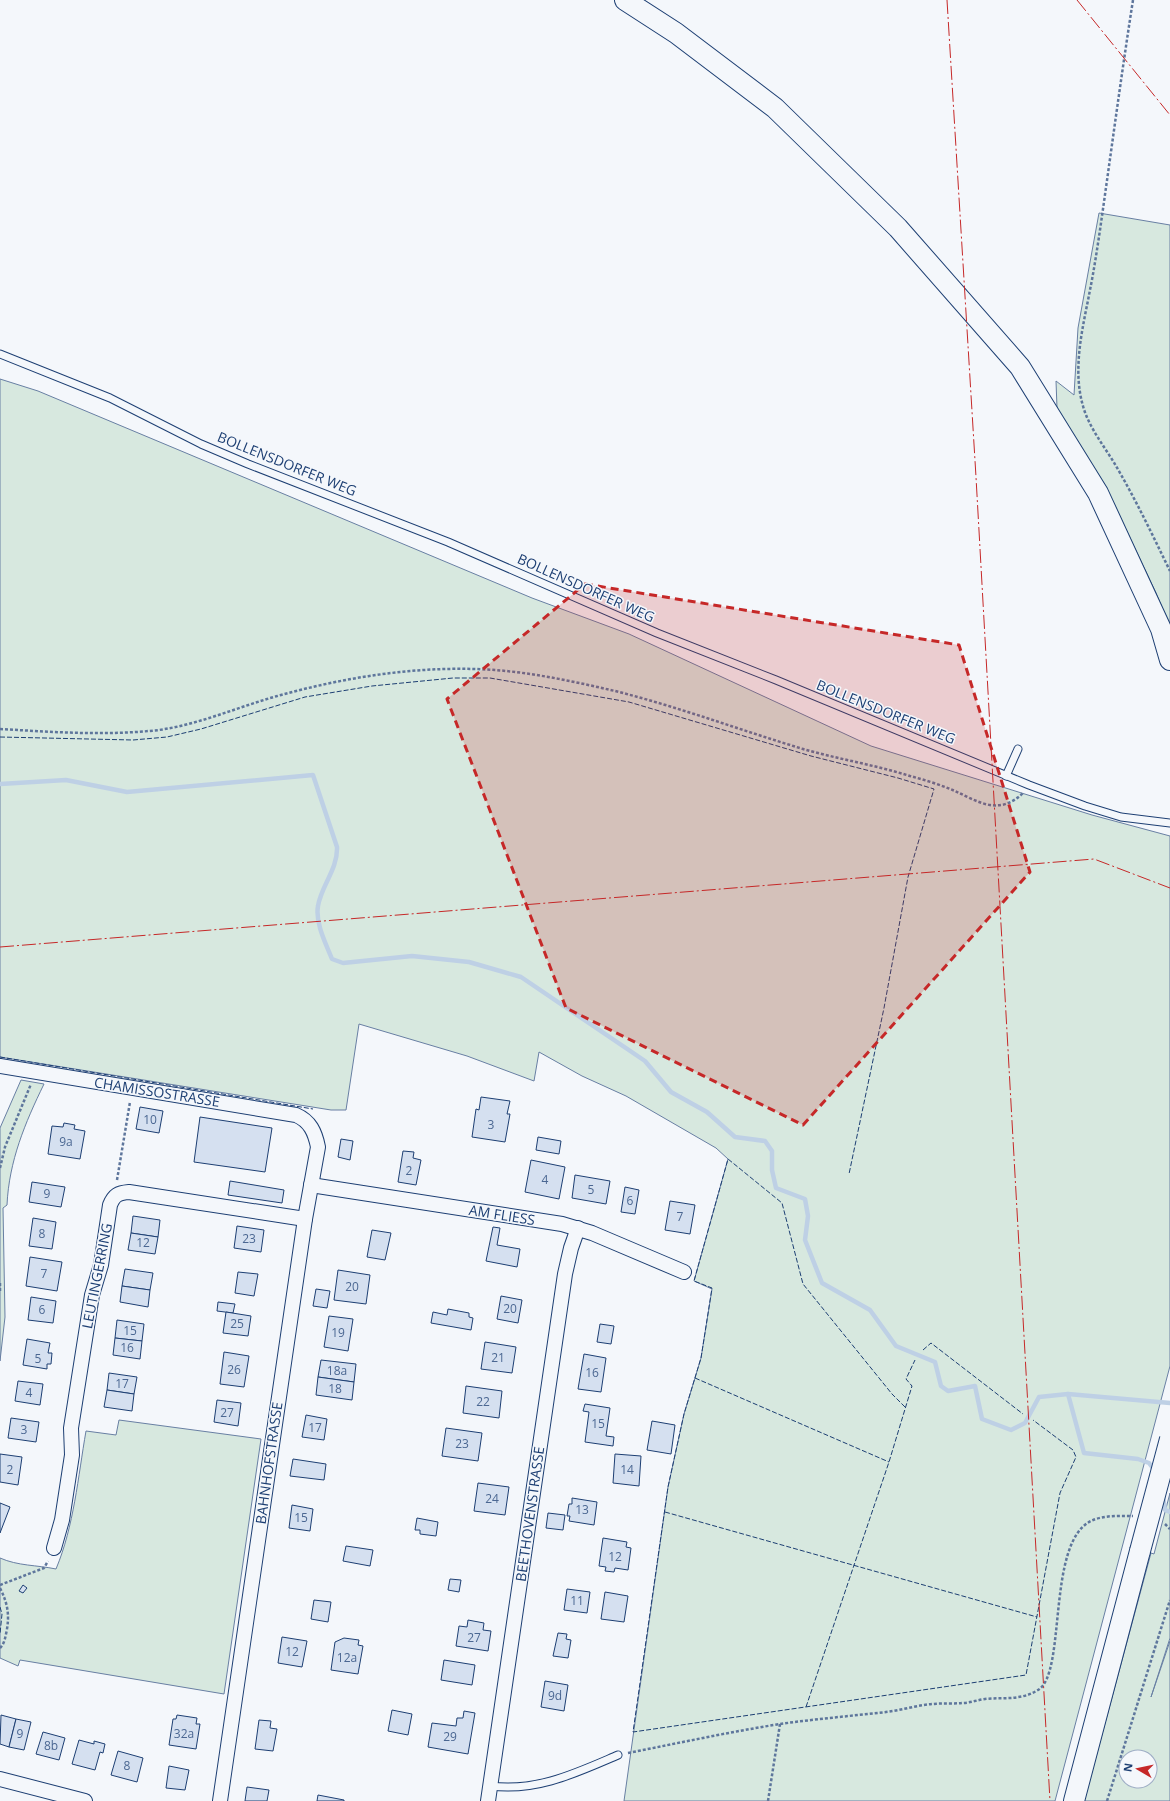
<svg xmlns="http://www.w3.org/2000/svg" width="1170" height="1801" font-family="'Open Sans',sans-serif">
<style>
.green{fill:#d7e8df;stroke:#687fa3;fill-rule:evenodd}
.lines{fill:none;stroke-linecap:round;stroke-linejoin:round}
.stream{stroke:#bed0e5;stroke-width:4.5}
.building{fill:#d5e0f0;stroke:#1d3f73}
.lane-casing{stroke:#1d3f73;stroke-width:9}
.street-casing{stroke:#1d3f73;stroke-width:16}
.secondary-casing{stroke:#1d3f73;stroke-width:22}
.path{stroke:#5e769c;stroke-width:2.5;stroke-dasharray:3 2;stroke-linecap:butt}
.lane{stroke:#f4f7fb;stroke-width:7}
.street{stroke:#f4f7fb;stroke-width:14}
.secondary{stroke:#f4f7fb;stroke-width:20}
.secondary-bridge-casing{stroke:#1d3f73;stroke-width:22;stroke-linecap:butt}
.secondary-bridge{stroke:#f4f7fb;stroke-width:20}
.fence{stroke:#1d3f73;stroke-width:1;stroke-dasharray:5 2;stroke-linecap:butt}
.power{stroke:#c62828;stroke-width:1;stroke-dasharray:14 3 2 3;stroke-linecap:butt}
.marked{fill:#c62828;fill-opacity:0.2;stroke:#c62828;stroke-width:3;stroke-dasharray:8 5;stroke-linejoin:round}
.labels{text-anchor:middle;stroke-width:3;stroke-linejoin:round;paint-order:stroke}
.number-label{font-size:12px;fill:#4b6792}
.street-label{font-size:14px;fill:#1d3f73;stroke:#f4f7fb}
</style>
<rect width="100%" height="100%" fill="#f4f7fb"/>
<g class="green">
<polygon points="1099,213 1170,225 1170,627 1156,593 1120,517 1057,408 1056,381 1074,395 1078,328"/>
<polygon points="0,379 38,391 532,598 629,634 871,746 1092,815 1170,836 1170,1366 1055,1801 624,1801 668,1487 684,1414 701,1358 712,1289 694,1281 728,1159 716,1148 626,1096 582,1076 539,1052 534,1081 467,1056 359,1024 346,1110 331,1110 0,1057"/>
<path d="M21 1080 44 1084C25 1123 9 1161 7 1205L3 1208 5 1317 0 1361V1128Z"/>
<path d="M119 1420 261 1439 224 1694 20 1660 18 1666 0 1658V1558C18 1566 37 1565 56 1569 74 1526 78 1477 86 1431L116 1435Z"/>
<path d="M1170 1493V1638L1151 1697 1170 1641V1801H1084L1151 1553 1154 1554ZM1126 1757H1150V1781H1126Z"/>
</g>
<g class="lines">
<g class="stream">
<path d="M0 784 66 780 127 792 313 775 337 847C338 869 321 886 318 906 315 923 326 944 332 959L343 963 412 956 469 962 521 977 645 1061 671 1092 707 1112 735 1137 765 1141 772 1151V1170L776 1188 805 1199 808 1216 805 1240 822 1283 870 1310 896 1346 935 1362 941 1386 948 1391 975 1386 982 1419 1011 1430 1025 1423 1039 1397 1068 1394 1084 1453 1138 1459 1149 1463 1155 1471"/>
<polyline points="1068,1394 1170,1403"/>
<polyline points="1163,1496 1165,1510 1170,1512"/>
</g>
</g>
<g class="building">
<polygon points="481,1097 510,1101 507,1114 510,1114 505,1142 472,1137 476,1109 479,1110"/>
<polygon points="140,1107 163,1111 159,1133 136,1129"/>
<polygon points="200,1117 272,1128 265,1172 194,1162"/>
<polygon points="64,1123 75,1125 74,1129 85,1131 80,1159 48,1154 52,1126 63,1127"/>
<polygon points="538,1137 561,1141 559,1154 536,1150"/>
<polygon points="341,1139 353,1141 350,1160 338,1157"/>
<polygon points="403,1151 414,1152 413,1158 421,1160 416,1185 398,1182"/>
<polygon points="531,1160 565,1167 559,1199 525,1192"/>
<polygon points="575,1175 610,1181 606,1204 572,1198"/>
<polygon points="230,1181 284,1190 282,1203 228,1195"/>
<polygon points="32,1182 65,1187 61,1207 29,1202"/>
<polygon points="625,1187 639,1190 635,1214 621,1212"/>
<polygon points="670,1201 695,1205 690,1234 665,1230"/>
<polygon points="133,1216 160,1220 158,1237 131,1233"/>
<polygon points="33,1218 56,1222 52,1249 29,1246"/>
<polygon points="237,1226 264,1230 261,1252 234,1248"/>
<polygon points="493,1227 500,1228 497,1245 520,1249 517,1267 486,1261"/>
<polygon points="372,1230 391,1233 385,1260 367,1257"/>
<polygon points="131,1233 158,1237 155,1254 128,1250"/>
<polygon points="30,1257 62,1262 57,1291 26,1286"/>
<polygon points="125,1269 153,1273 150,1290 122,1286"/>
<polygon points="338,1270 370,1275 366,1304 334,1300"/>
<polygon points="238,1272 258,1274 254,1296 235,1293"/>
<polygon points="122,1286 150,1290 148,1307 120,1302"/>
<polygon points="316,1289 330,1291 327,1308 313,1306"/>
<polygon points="501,1296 522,1300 518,1323 497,1319"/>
<polygon points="31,1297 56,1301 53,1323 28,1320"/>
<polygon points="218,1302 235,1304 233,1313 217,1311"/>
<polygon points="448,1309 469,1313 469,1317 473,1318 471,1330 431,1323 433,1312 447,1315"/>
<polygon points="226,1312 251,1316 248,1336 223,1333"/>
<polygon points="329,1316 353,1319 348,1351 324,1347"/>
<polygon points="117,1320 144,1324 142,1341 115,1338"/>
<polygon points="600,1324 614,1326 611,1344 597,1342"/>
<polygon points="115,1338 142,1341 140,1359 113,1355"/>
<polygon points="27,1339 50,1343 48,1353 52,1353 51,1364 47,1364 47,1369 23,1365"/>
<polygon points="485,1342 516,1347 512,1373 481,1369"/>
<polygon points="224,1352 249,1356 244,1387 220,1384"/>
<polygon points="584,1354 606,1358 601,1392 578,1389"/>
<polygon points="321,1360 356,1364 354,1382 318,1377"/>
<polygon points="109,1373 137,1377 134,1394 107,1390"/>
<polygon points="318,1377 354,1382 352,1400 316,1395"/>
<polygon points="18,1381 43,1384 40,1405 15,1401"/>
<polygon points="466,1386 502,1391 499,1418 463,1413"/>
<polygon points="107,1390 134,1394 132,1411 104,1407"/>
<polygon points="217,1400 241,1403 238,1426 214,1422"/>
<polygon points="585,1404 610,1408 606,1436 614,1437 613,1446 585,1442 589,1412 583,1411"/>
<polygon points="306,1415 327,1419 324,1440 302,1437"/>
<polygon points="11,1418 39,1422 36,1442 8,1438"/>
<polygon points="652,1421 675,1425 671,1454 647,1450"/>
<polygon points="446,1428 482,1433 478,1461 442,1456"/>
<polygon points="0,1454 22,1457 18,1485 0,1482"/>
<polygon points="615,1454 641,1456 639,1486 613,1483"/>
<polygon points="293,1459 326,1464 324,1480 290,1476"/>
<polygon points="478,1483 509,1487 505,1515 474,1511"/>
<polygon points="572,1498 597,1502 594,1525 569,1521 570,1516 567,1516 569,1504 572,1504"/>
<polygon points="0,1503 10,1507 0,1533"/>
<polygon points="292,1505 313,1509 310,1531 289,1528"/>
<polygon points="548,1513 565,1515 563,1530 546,1528"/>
<polygon points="417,1518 438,1522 436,1536 420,1534 420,1530 415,1530"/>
<polygon points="603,1538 627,1542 626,1547 631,1548 628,1570 615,1568 614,1572 605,1571 606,1567 599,1566"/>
<polygon points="346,1546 373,1550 370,1566 343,1561"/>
<polygon points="450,1579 461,1580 459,1592 448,1590"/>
<polygon points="23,1585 27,1588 23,1593 19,1591"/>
<polygon points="567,1589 590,1592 587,1613 564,1610"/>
<polygon points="605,1592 628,1596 624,1622 601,1619"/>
<polygon points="314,1600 331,1602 328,1622 311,1619"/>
<polygon points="468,1620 484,1623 483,1630 491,1631 488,1651 456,1646 459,1626 467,1627"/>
<polygon points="558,1633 567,1634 566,1639 571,1640 568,1658 553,1656"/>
<polygon points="282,1637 307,1641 302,1667 278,1663"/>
<polygon points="344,1638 359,1640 358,1645 363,1646 358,1674 331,1670 335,1642"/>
<polygon points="444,1660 475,1665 472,1685 441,1680"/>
<polygon points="545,1681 568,1685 564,1711 541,1707"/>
<polygon points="392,1710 412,1714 408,1735 388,1731"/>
<polygon points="464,1711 475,1713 468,1754 428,1747 432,1723 456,1726 457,1718 463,1718"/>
<polygon points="1,1715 16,1719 9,1747 0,1744"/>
<polygon points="177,1715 197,1718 196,1724 200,1724 196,1749 169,1745 173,1719 176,1719"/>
<polygon points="16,1719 31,1722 24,1750 9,1747"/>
<polygon points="259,1720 271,1721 270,1728 277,1729 273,1751 255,1749"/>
<polygon points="43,1732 65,1738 59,1760 36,1754"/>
<polygon points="79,1740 94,1744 94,1741 105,1744 103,1753 100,1752 95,1770 72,1764"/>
<polygon points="118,1751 143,1758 137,1782 111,1775"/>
<polygon points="169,1766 189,1770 185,1790 166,1788"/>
<polygon points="247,1787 269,1790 267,1801 245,1801"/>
<polygon points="318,1795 344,1800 344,1801 317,1801"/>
</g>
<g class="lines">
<g class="lane-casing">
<g id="lane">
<polyline points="0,354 110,398 201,444 248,464 448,542 657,633 776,680 1029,785 1085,806 1121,817 1170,823"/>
<polyline points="1006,776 1018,749"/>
<path d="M490 1786C537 1792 576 1773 618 1755"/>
</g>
</g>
<g class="street-casing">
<g id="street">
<path d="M0 1066 296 1115C310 1121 315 1132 318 1147L305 1219 220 1801"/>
<polyline points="311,1185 562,1224 592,1233 684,1272"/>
<path d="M54 1548 62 1520 72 1455 71 1428 92 1295 101 1265 110 1205C114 1195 118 1193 129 1192L305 1219"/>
<polyline points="0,1779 85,1801"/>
<polyline points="488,1801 565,1274 571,1248 578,1228"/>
</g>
</g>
<g class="secondary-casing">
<g id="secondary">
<polyline points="625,0 676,33 775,108 898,228 1020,367 1098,493 1161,629 1170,660"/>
<polyline points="1074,1801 1140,1551"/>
</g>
</g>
<g class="path">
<path d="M1133 0C1121 77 1111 153 1100 230 1097 250 1094 270 1090 290 1083 327 1072 368 1083 406 1089 428 1105 447 1116 466 1136 500 1153 536 1170 571"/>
<path d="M0 729C53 732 106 736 159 730 201 724 240 706 281 695 350 676 424 665 495 670 535 673 576 682 615 691 679 707 740 730 803 749 838 759 875 765 910 776 925 780 941 785 955 791 966 796 978 803 990 805 1003 807 1014 802 1023 793"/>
<polyline points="0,1168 5,1147 31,1084"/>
<polyline points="117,1180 130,1102"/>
<polyline points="0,1283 0,1292"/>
<polyline points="1165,1524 1170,1529"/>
<polyline points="0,1585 44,1568 48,1561"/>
<path d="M0 1588C8 1604 10 1616 6 1634 5 1639 4 1644 0 1648"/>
<path d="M628 1753C679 1743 729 1732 780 1724 815 1719 851 1716 886 1712 902 1710 918 1705 933 1704 943 1703 953 1704 962 1703 970 1703 977 1700 985 1699 1003 1697 1020 1701 1038 1690 1067 1673 1046 1543 1091 1521 1103 1515 1119 1516 1133 1516"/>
<polyline points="768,1801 780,1724"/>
<polyline points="1107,1801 1170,1600"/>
</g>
<use href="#lane" class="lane"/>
<use href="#street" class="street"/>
<use href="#secondary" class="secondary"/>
<g class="secondary-bridge-casing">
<polyline id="secondary-bridge" points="1140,1551 1170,1439"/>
</g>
<use href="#secondary-bridge" class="secondary-bridge"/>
<g class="fence">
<polyline points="0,737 133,740 167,737 201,729 305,697 372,686 453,678 490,678 629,702 811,756 898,778 934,789 908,877 884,1008 849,1174"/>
<polyline points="0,1057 313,1109"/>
<polyline points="923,1350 931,1343 1023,1414"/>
<polyline points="695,1378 889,1462"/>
<polyline points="905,1407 892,1394 803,1284 782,1203 728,1159 694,1281 712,1288 701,1358 684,1414 668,1487 633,1732 1026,1675 1060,1493 1076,1457 1073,1450 1033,1420"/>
<polyline points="665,1512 1037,1617"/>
<polyline points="0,1607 2,1614 0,1634"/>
<polyline points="806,1707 889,1462 912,1386 906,1379 915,1360"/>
</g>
<g class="power">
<polyline points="947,0 976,477 1050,1801"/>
<polyline points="1077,0 1170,115"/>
<polyline points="0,947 1094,859 1170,888"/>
</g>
</g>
<path class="marked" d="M585 584 959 645 1030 872 803 1125 566 1008 447 699Z"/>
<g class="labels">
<g class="number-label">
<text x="150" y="1124">10</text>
<text x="491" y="1129">3</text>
<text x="66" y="1146">9a</text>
<text x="409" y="1175">2</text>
<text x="545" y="1184">4</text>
<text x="591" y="1194">5</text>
<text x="47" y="1198">9</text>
<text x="630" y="1205">6</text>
<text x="680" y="1221">7</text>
<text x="42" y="1238">8</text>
<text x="249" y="1243">23</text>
<text x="143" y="1247">12</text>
<text x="44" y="1278">7</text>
<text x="352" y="1291">20</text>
<text x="510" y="1313">20</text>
<text x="42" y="1314">6</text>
<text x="237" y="1328">25</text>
<text x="130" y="1335">15</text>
<text x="338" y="1337">19</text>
<text x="127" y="1352">16</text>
<text x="498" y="1362">21</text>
<text x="38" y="1363">5</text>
<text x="234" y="1374">26</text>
<text x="337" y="1375">18a</text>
<text x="592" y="1377">16</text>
<text x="122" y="1388">17</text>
<text x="335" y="1393">18</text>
<text x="29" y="1397">4</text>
<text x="483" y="1406">22</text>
<text x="227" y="1417">27</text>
<text x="598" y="1428">15</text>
<text x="315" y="1432">17</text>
<text x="24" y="1434">3</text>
<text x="462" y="1448">23</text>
<text x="10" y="1474">2</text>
<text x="627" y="1474">14</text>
<text x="492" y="1503">24</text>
<text x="582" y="1514">13</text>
<text x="301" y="1522">15</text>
<text x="615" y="1561">12</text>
<text x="577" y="1605">11</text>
<text x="474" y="1642">27</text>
<text x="292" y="1656">12</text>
<text x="347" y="1662">12a</text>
<text x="555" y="1700">9d</text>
<text x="20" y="1738">9</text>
<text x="184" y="1738">32a</text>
<text x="450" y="1741">29</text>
<text x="51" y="1750">8b</text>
<text x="127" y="1770">8</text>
</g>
<g class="street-label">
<text transform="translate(287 464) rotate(22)" y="5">BOLLENSDORFER WEG</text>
<text transform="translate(586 588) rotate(24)" y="5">BOLLENSDORFER WEG</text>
<text transform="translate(886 712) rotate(22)" y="5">BOLLENSDORFER WEG</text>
<text transform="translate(157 1092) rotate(9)" y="5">CHAMISSOSTRASSE</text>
<text transform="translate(502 1215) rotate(9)" y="5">AM FLIESS</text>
<text transform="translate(97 1276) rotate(-79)" y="5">LEUTINGERRING</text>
<text transform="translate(269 1463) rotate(-82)" y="5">BAHNHOFSTRASSE</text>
<text transform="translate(530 1514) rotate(-82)" y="5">BEETHOVENSTRASSE</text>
</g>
</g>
<g transform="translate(1138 1769) rotate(279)"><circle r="19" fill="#f4f7fb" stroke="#9eadc5"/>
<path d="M0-3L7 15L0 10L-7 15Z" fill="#c62828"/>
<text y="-6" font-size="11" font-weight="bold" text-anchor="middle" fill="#1d3f73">N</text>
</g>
</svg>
